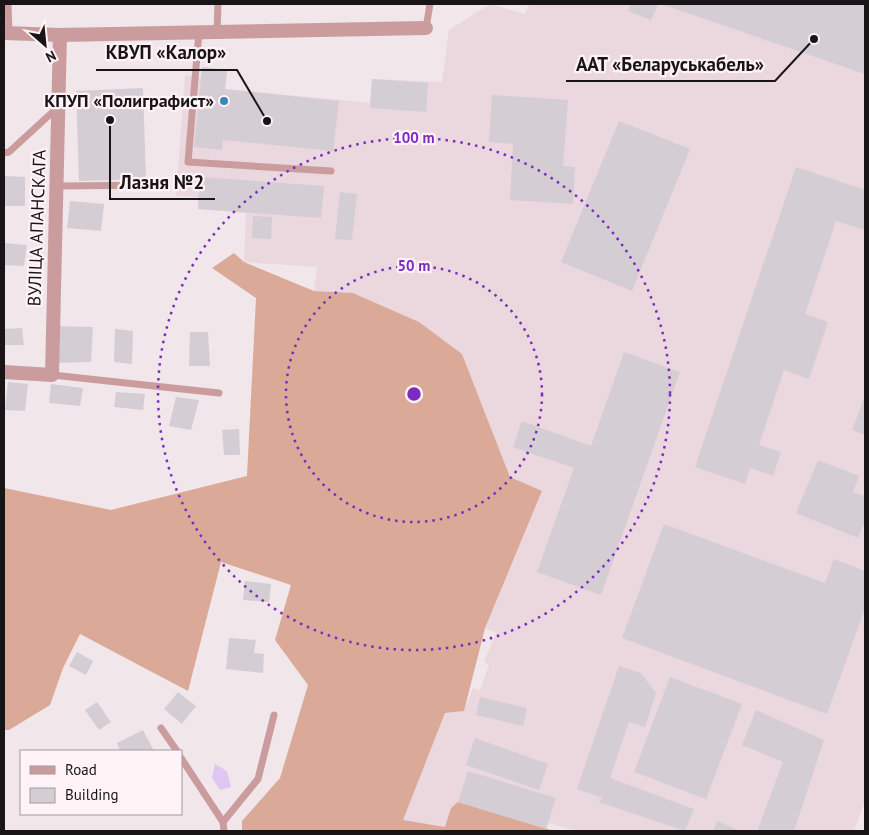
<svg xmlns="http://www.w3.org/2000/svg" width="869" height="835" font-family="'PT Sans',sans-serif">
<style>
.built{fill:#ebd7de}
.forest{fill:#daa998}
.water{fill:#dec8f3}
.building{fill:#d5cdd4}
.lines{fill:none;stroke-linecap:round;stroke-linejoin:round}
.lane{stroke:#ca9c9d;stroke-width:7}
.street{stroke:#ca9c9d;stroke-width:14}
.ring{fill:none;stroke:#7b2cbf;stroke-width:2.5;stroke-dasharray:2.5 5}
.poi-dot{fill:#3888ba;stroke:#fff3f7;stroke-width:2}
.labels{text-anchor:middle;stroke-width:4.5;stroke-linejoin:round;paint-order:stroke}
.poi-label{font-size:18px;font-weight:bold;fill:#191517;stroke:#fff3f7;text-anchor:end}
.street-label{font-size:18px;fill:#191517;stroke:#fff3f7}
.centre{fill:#7b2cbf;stroke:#fff3f7;stroke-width:2.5}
.ring-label{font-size:15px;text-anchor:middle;font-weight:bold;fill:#7b2cbf;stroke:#fff3f7;stroke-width:4.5;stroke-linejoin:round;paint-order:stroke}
.leader{fill:none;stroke:#191517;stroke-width:2}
.callout-dot{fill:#191517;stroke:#fff3f7;stroke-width:2}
.callout-label{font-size:19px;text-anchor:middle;font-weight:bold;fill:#191517;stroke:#fff3f7;stroke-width:4.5;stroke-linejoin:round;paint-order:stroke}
</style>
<rect width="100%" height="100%" fill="#f1e6ea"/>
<polygon class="built" points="490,4 525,14 529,4 865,4 865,801 854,831 576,831 549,823 546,829 458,802 451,808 446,827 402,821 445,713 464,711 473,688 480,690 489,665 484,662 496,633 485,628 542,492 510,477 462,354 419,322 353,293 314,291 317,267 244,262 246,213 198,209 199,197 176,196 185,75 201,78 202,67 227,70 225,89 370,103 372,79 442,82 449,30"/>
<polygon class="forest" points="234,253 244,262 314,291 353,293 419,322 462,354 510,477 542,491 485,628 464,711 445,713 403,820 445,827 451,808 458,802 554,831 242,831 242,821 280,778 308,685 275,640 291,585 221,562 188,691 80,634 63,668 50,705 9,730 4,730 4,488 111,510 247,476 256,298 212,268"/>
<polygon class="water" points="215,764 227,771 231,787 220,790 212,778"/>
<g class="building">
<polygon points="631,4 658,4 651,20 628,11"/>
<polygon points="661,4 865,4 865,74"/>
<polygon points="202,67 227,70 225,89 339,101 333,151 223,140 222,150 194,147"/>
<polygon points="372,79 428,83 426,112 370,108"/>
<polygon points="143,88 146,179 79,181 76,91"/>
<polygon points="492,95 568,100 563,166 575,167 573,204 510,200 513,144 489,142"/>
<polygon points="619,121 690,149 632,291 561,262"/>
<polygon points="796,167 865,190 865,230 836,221 805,314 828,322 809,379 784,370 759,445 781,452 773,476 750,468 745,484 695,467"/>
<polygon points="4,176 25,177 25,206 4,206"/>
<polygon points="200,177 324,186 321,218 198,209"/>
<polygon points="340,192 357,194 352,240 335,239"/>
<polygon points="70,201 104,204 101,231 67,228"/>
<polygon points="253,216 272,217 271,239 252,238"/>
<polygon points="4,243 27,245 24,266 4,265"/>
<polygon points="55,326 93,327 91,362 56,363"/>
<polygon points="22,328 24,345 4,345 4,329"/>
<polygon points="115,329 133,331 132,364 114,362"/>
<polygon points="190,332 208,332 210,366 189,366"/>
<polygon points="624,352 680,372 601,595 537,572 574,468 513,447 522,421 591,446"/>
<polygon points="8,382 28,384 25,411 5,410"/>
<polygon points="51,384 83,388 80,406 49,403"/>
<polygon points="116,392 145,394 143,410 114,407"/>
<polygon points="865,396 865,435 852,430"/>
<polygon points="176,397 199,400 191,430 169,426"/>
<polygon points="239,429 240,455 224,455 222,430"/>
<polygon points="818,460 859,476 853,492 865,496 865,521 858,538 796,513"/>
<polygon points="664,524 825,583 834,559 865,571 865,608 827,714 622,638"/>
<polygon points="245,581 271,584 269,602 243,600"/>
<polygon points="229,638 256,640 254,653 264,654 263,673 226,669"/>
<polygon points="77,652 93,661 86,675 69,666"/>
<polygon points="619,666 641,673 656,693 645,727 629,722 610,778 694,809 685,831 599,802 603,798 577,789"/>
<polygon points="670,677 742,704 706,799 634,772"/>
<polygon points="178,692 196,706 182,724 164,709"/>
<polygon points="480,697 527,708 523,726 476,715"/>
<polygon points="97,702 111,722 99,730 85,710"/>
<polygon points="756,710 824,740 794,831 765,831 758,829 783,762 742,745"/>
<polygon points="143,730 154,751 120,751 117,743"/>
<polygon points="475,738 548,764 539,790 466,765"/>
<polygon points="468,771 556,798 546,829 458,802"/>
<polygon points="717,821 740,831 713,831"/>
</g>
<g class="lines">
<g class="lane">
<polyline points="8,4 9,33"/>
<polyline points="426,28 430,4"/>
<polyline points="199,32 188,162 331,171"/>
<polyline points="217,32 218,4"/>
<polyline points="4,153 9,152 57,108"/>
<polyline points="57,186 162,185"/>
<polyline points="52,375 219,393"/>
<polyline points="161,728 177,751"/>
<polyline points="181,758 223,822 224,831"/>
<polyline points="223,822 258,779 274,715"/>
</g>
<g class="street">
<polyline points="4,33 60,35 426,28"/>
<polyline points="4,372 52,375 60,35"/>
</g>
</g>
<g class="ring">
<circle cx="414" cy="394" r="128"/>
<circle cx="414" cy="394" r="256"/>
</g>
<circle class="poi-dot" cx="224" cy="101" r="5"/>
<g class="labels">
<g class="poi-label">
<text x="214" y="107">КПУП «Полиграфист»</text>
</g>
<g class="street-label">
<text transform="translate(37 228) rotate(-88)" y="6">ВУЛІЦА АПАНСКАГА</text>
</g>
</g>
<circle cx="414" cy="394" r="8" class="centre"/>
<g class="ring-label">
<text x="414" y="143">100 m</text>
<text x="414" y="271">50 m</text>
</g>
<path class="leader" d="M267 121L237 70H96M814 39L775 81H566M110 120L110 199H215"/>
<g class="callout-dot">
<circle cx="267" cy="121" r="5"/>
<circle cx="814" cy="39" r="5"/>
<circle cx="110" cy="120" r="5"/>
</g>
<g class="callout-label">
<text x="166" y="59">КВУП «Калор»</text>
<text x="670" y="71">ААТ «Беларуськабель»</text>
<text x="162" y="189">Лазня №2</text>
</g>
<rect width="869" height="835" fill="none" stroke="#191517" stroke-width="10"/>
<rect x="20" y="750" width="162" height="65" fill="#fff3f7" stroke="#a39a9d"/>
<rect x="30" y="766" width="25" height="8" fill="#ca9c9d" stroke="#a39a9d"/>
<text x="65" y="775" font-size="15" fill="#191517">Road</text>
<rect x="30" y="788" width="25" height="15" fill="#d5cdd4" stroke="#a39a9d"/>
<text x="65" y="800" font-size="15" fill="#191517">Building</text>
<g transform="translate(45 45) rotate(153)" stroke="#fff3f7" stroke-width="4" paint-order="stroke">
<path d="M0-4L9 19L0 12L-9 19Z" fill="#191517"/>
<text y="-8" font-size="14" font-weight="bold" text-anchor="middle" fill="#191517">N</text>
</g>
</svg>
